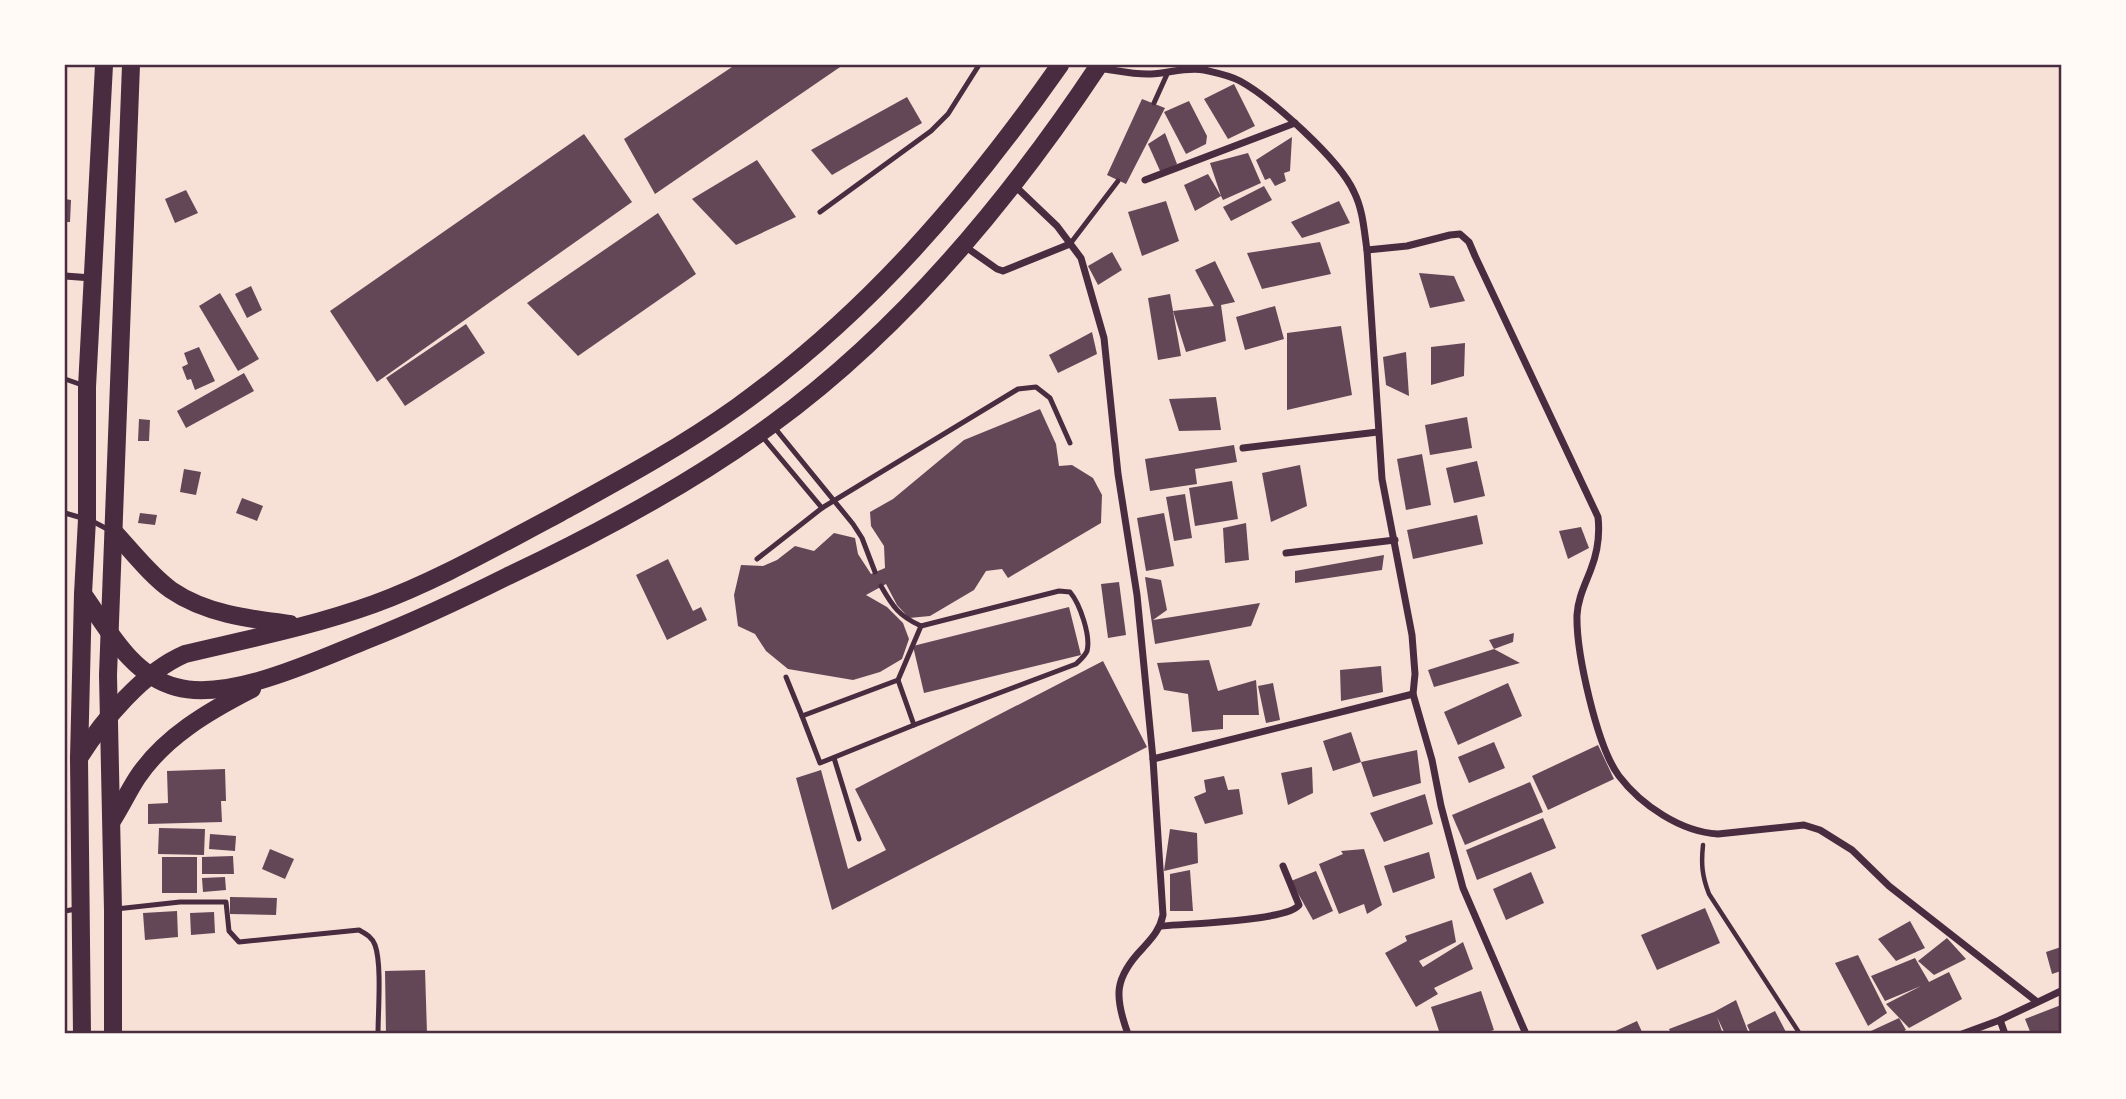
<svg xmlns="http://www.w3.org/2000/svg" width="2126" height="1099" font-family="'PT Sans Narrow',sans-serif">
<style>
.building{fill:#644757}
.lines{fill:none;stroke-linecap:round;stroke-linejoin:round}
.path{stroke:#4a2c40;stroke-width:4.5}
.service{stroke:#4a2c40;stroke-width:5}
.minor{stroke:#4a2c40;stroke-width:7}
.trunk{stroke:#4a2c40;stroke-width:18}
.neatline{fill:none;stroke:#4a2c40;stroke-width:2.5}
</style>
<rect width="100%" height="100%" fill="#f7e1d7"/>
<g class="building">
<polygon points="735,65 843,65 655,194 624,139"/>
<polygon points="1234,84 1255,126 1228,139 1204,99"/>
<polygon points="907,97 922,123 832,175 811,150"/>
<polygon points="1142,99 1165,108 1126,184 1107,175"/>
<polygon points="1189,101 1207,136 1206,144 1186,154 1164,112"/>
<polygon points="1165,133 1177,164 1161,173 1148,144"/>
<polygon points="584,134 632,202 377,382 330,311"/>
<polygon points="1292,137 1290,171 1284,173 1286,181 1275,186 1270,178 1265,180 1256,160"/>
<polygon points="1248,153 1261,183 1223,200 1221,196 1195,211 1184,185 1208,174 1221,196 1210,163"/>
<polygon points="757,160 796,217 736,245 692,199"/>
<polygon points="1264,186 1272,200 1231,221 1223,207"/>
<polygon points="186,190 198,213 175,223 165,199"/>
<polygon points="65,199 71,200 70,222 65,222"/>
<polygon points="1166,201 1179,241 1142,256 1128,212"/>
<polygon points="1339,201 1350,223 1302,238 1291,222"/>
<polygon points="658,213 696,274 578,356 527,303"/>
<polygon points="1320,242 1331,274 1262,289 1247,253"/>
<polygon points="1112,252 1122,270 1098,285 1088,266"/>
<polygon points="1215,261 1235,302 1221,305 1226,341 1186,352 1173,311 1214,306 1195,270"/>
<polygon points="1419,273 1454,276 1465,301 1430,308"/>
<polygon points="251,286 262,310 247,318 235,294"/>
<polygon points="220,293 259,359 238,371 199,306"/>
<polygon points="1170,294 1181,356 1158,360 1148,298"/>
<polygon points="1275,306 1284,339 1245,350 1236,317"/>
<polygon points="466,324 485,353 405,406 386,378"/>
<polygon points="1341,326 1352,395 1287,410 1287,333"/>
<polygon points="1092,332 1097,354 1058,373 1049,355"/>
<polygon points="1465,343 1464,376 1431,385 1431,347"/>
<polygon points="199,347 215,381 195,390 191,379 187,380 182,367 188,364 184,353"/>
<polygon points="1406,352 1409,396 1386,385 1383,357"/>
<polygon points="244,373 254,391 186,428 177,411"/>
<polygon points="1216,397 1221,430 1179,431 1169,399"/>
<polygon points="1040,409 1056,444 1059,466 1072,465 1093,478 1102,495 1101,523 1008,578 1002,569 986,571 974,590 930,616 909,618 897,605 886,584 866,595 887,607 903,623 909,639 902,659 880,672 853,680 788,669 766,651 755,634 738,626 734,595 741,565 763,566 777,560 795,546 814,551 834,533 855,538 858,554 871,574 885,568 884,546 871,526 870,512 893,499 964,440"/>
<polygon points="1467,417 1472,448 1430,455 1425,425"/>
<polygon points="139,419 150,420 149,441 138,441"/>
<polygon points="1234,445 1237,462 1195,469 1197,484 1150,491 1145,459"/>
<polygon points="1422,454 1431,505 1406,510 1397,459"/>
<polygon points="1477,461 1485,496 1454,503 1446,468"/>
<polygon points="1300,465 1307,506 1271,522 1262,473"/>
<polygon points="184,469 201,472 196,495 180,492"/>
<polygon points="1232,481 1238,519 1195,526 1189,488"/>
<polygon points="1185,494 1192,538 1174,541 1166,497"/>
<polygon points="242,498 263,506 257,521 236,513"/>
<polygon points="140,513 157,515 155,525 138,523"/>
<polygon points="1164,513 1174,566 1146,571 1137,518"/>
<polygon points="1477,515 1483,544 1413,559 1407,530"/>
<polygon points="1246,523 1249,560 1225,563 1223,528"/>
<polygon points="1581,527 1589,548 1568,559 1559,531"/>
<polygon points="1384,555 1382,570 1295,583 1295,571"/>
<polygon points="668,559 693,611 701,607 707,620 667,640 636,575"/>
<polygon points="1145,577 1161,580 1167,610 1153,620 1260,603 1251,626 1155,644"/>
<polygon points="1119,582 1126,635 1108,638 1101,584"/>
<polygon points="1069,607 1081,655 924,693 913,646"/>
<polygon points="1514,633 1513,642 1494,649 1489,640"/>
<polygon points="1494,649 1520,663 1434,687 1428,670"/>
<polygon points="1209,660 1218,691 1256,680 1259,715 1223,715 1223,729 1192,732 1188,694 1164,690 1157,663"/>
<polygon points="1103,661 1147,747 832,910 796,778 821,770 848,869 886,850 855,789"/>
<polygon points="1381,666 1383,692 1341,701 1340,670"/>
<polygon points="1273,683 1280,720 1266,723 1258,686"/>
<polygon points="1508,683 1522,716 1458,745 1444,712"/>
<polygon points="1351,732 1361,762 1417,750 1421,783 1373,797 1361,762 1333,771 1323,741"/>
<polygon points="1494,742 1505,768 1469,783 1458,757"/>
<polygon points="1598,745 1614,779 1548,810 1532,776"/>
<polygon points="1312,767 1313,793 1288,805 1281,773"/>
<polygon points="225,769 226,801 221,801 222,822 148,824 148,804 168,803 167,771"/>
<polygon points="1224,776 1228,790 1239,789 1243,814 1205,824 1194,797 1206,792 1204,780"/>
<polygon points="1530,782 1543,812 1465,845 1452,815"/>
<polygon points="1425,794 1433,824 1384,842 1370,813"/>
<polygon points="1543,818 1556,848 1477,880 1466,850"/>
<polygon points="159,828 205,829 204,855 158,854"/>
<polygon points="1170,829 1197,833 1198,863 1164,871"/>
<polygon points="210,834 236,836 235,851 209,849"/>
<polygon points="270,849 294,859 285,879 262,869"/>
<polygon points="1364,849 1382,905 1367,914 1364,904 1339,914 1319,864 1343,854 1341,851"/>
<polygon points="1429,852 1435,878 1393,893 1384,866"/>
<polygon points="233,856 234,874 202,874 202,857"/>
<rect x="162" y="857" width="35" height="36"/>
<polygon points="1190,870 1193,911 1170,911 1170,874"/>
<polygon points="1316,871 1333,911 1313,920 1291,881"/>
<polygon points="1531,872 1544,903 1506,920 1493,889"/>
<polygon points="225,877 226,890 203,892 202,878"/>
<polygon points="230,897 277,898 276,915 230,914"/>
<polygon points="1705,908 1720,943 1657,970 1641,935"/>
<polygon points="177,911 178,937 145,940 143,913"/>
<polygon points="214,912 215,933 191,935 190,913"/>
<polygon points="1452,920 1456,942 1419,961 1423,967 1463,942 1473,969 1434,988 1438,994 1416,1007 1385,953 1407,941 1405,936"/>
<polygon points="1910,921 1925,948 1896,961 1878,939"/>
<polygon points="1947,938 1966,959 1934,975 1918,961"/>
<polygon points="2061,947 2061,971 2052,974 2046,952"/>
<polygon points="1858,955 1887,1013 1868,1026 1835,963"/>
<polygon points="1915,958 1929,982 1949,972 1962,999 1909,1028 1886,1004 1921,986 1885,1001 1871,976"/>
<polygon points="425,970 427,1034 386,1034 385,971"/>
<polygon points="1481,991 1494,1030 1481,1034 1440,1034 1431,1007"/>
<polygon points="1736,1000 1749,1034 1725,1034 1717,1017 1723,1034 1671,1034 1669,1029 1714,1012"/>
<polygon points="2061,1005 2061,1034 2031,1034 2025,1019"/>
<polygon points="1775,1011 1787,1034 1751,1034 1747,1025"/>
<polygon points="1899,1018 1906,1030 1898,1034 1872,1034 1871,1031"/>
<polygon points="1637,1021 1643,1034 1609,1034"/>
</g>
<g class="lines">
<path class="path" d="M1703 845C1701 864 1702 876 1709 894L1800 1034"/>
<g class="service">
<polyline points="1154,103 1168,72"/>
<polyline points="820,212 931,131 948,114 979,65"/>
<polyline points="1070,244 1118,181"/>
<polyline points="65,379 85,386"/>
<polyline points="774,427 853,524 862,538 875,572"/>
<polyline points="761,435 822,508"/>
<polyline points="65,513 82,518"/>
<polyline points="92,521 111,531"/>
<polyline points="757,559 822,508 1018,389 1036,387 1050,398 1070,443"/>
<path d="M881 586C893 607 899 616 921 626L1059 591 1070 592C1080 604 1091 636 1087 651 1085 656 1080 660 1076 664L914 725 820 763 802 716 898 680 921 626"/>
<polyline points="786,677 802,716"/>
<polyline points="898,680 914,725"/>
<polyline points="834,758 859,839"/>
<path d="M116 909 180 902H226L229 931 239 942 359 930C366 934 372 937 375 945 382 964 378 1012 378 1034"/>
<polyline points="65,911 76,909"/>
</g>
<g class="minor">
<path d="M1098 68C1115 70 1134 75 1151 74 1170 73 1186 67 1204 70 1217 73 1229 75 1240 81 1271 98 1340 160 1354 192 1363 210 1364 230 1367 250L1382 479 1412 635 1415 674 1413 694 1432 760 1441 806 1463 888 1526 1034"/>
<polyline points="1145,180 1295,123"/>
<path d="M1014 185 1057 226 1081 258 1104 338 1118 474 1137 595 1153 759 1163 915C1160 929 1153 937 1143 948 1114 978 1114 996 1128 1034"/>
<polyline points="963,245 997,269 1003,271 1070,244"/>
<path d="M1367 250 1407 246 1450 235 1460 234 1469 242 1475 256 1598 517C1600 535 1598 551 1591 569 1585 585 1578 598 1577 615 1576 652 1597 747 1619 776 1641 805 1681 832 1718 834L1804 825 1820 830 1852 850 1889 886 2036 1001"/>
<polyline points="65,276 92,278"/>
<polyline points="1243,448 1378,432"/>
<polyline points="1286,553 1395,540"/>
<polyline points="1153,759 1413,694"/>
<path d="M1161 926C1185 924 1288 921 1299 905L1283 866"/>
<polyline points="2000,1020 2005,1034"/>
<polyline points="1962,1034 2000,1020 2061,991"/>
</g>
<g class="trunk">
<path d="M114 532C132 551 150 575 171 590 206 614 250 619 290 624"/>
<path d="M83 594C108 629 131 675 176 687 229 702 317 660 367 640 415 621 462 599 508 576 599 533 689 485 771 425 902 330 1010 199 1099 65"/>
<path d="M79 758C103 720 143 672 185 654 248 639 313 626 374 604 439 580 499 545 560 513 620 480 681 447 737 407 868 313 968 196 1060 65"/>
<path d="M112 821C121 807 128 792 137 778 164 737 209 711 252 689"/>
<polyline points="82,1034 79,758 83,594 87,519 87,387 104,65"/>
<polyline points="113,1034 113,910 108,675 131,65"/>
</g>
</g>
<rect width="2126" height="1099" fill="none" stroke="#fffaf5" stroke-width="133"/>
<rect x="66" y="66" width="1994" height="966" class="neatline"/>
</svg>
